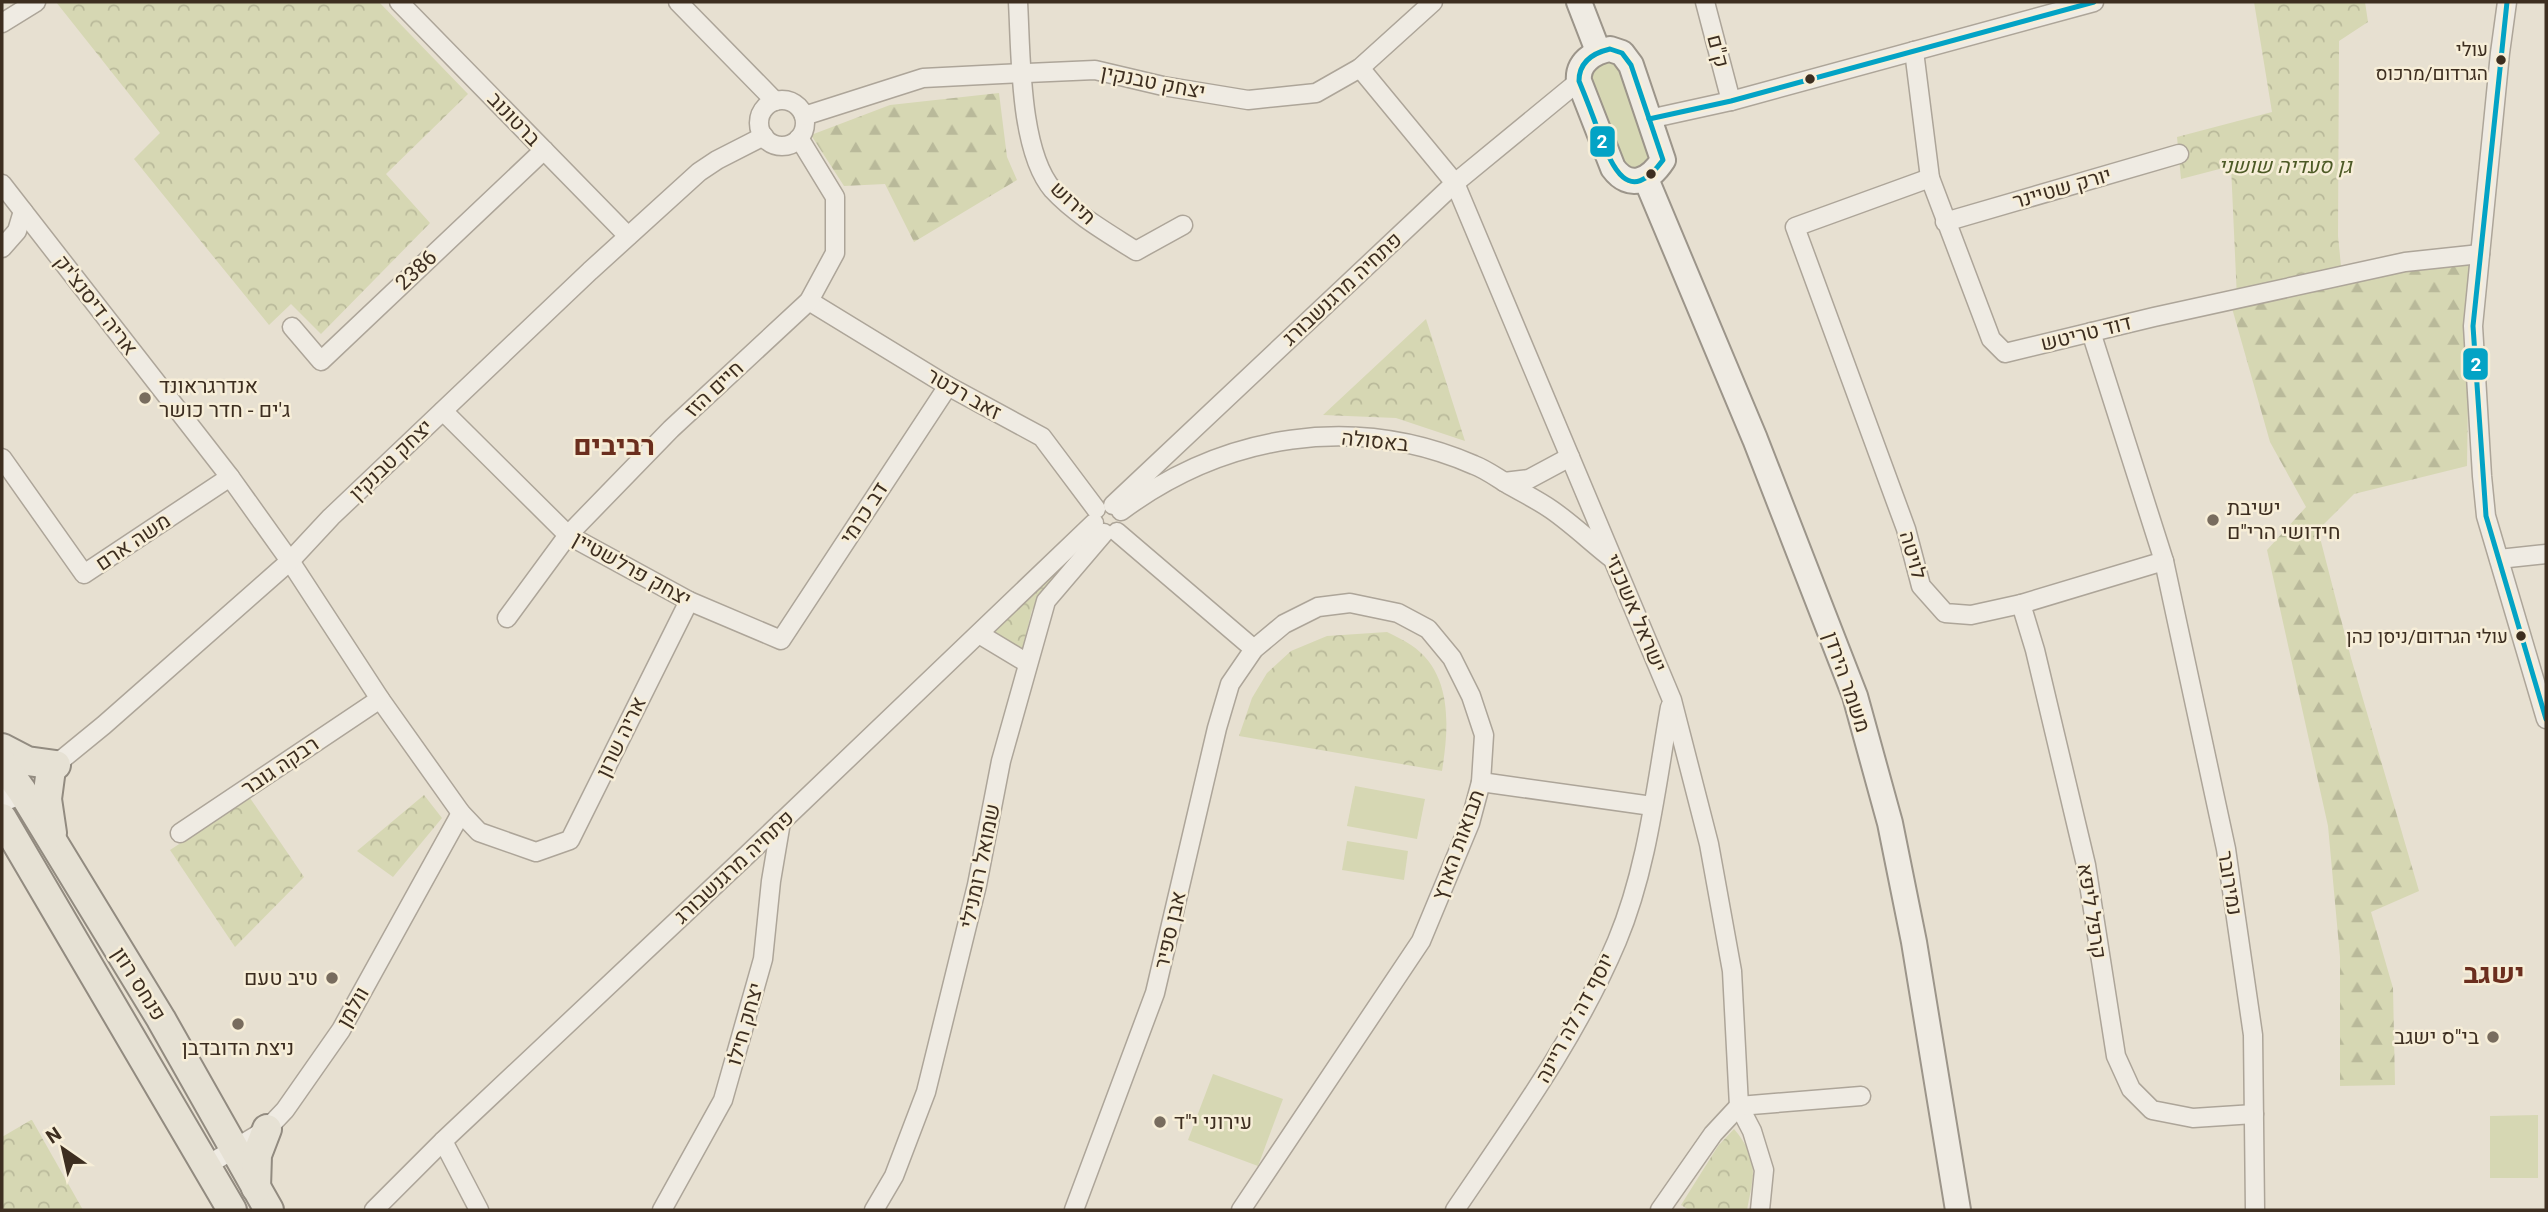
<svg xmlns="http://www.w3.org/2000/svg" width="2548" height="1212" font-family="Georgia,Heebo,serif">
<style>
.grass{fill:#d6d7b3}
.forest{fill:url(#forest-firs)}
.park{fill:url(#park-crowns)}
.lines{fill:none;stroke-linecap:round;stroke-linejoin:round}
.street-casing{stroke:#ada599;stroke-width:21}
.secondary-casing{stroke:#9c958a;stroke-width:28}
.primary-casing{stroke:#928b80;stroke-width:32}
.street{stroke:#efebe3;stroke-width:18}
.secondary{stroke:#efebe3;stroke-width:24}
.primary{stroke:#e6e1d4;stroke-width:28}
.bus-1-casing{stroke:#f7eed8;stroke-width:10}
.bus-1{stroke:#03a3c5;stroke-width:5}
.bus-dot{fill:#3d2e20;stroke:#f7eed8;stroke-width:2.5}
.poi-dot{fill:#786c5e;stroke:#f7eed8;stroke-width:2.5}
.labels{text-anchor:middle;stroke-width:5;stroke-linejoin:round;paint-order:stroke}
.bus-label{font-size:19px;fill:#3d2e20;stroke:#f7eed8;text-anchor:end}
.street-label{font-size:21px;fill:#3d2e20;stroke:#f7eed8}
.park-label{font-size:21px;font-style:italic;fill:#4d5a26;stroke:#f7eed8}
.poi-label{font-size:21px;fill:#3d2e20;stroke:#f7eed8;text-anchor:start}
.district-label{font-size:28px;font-weight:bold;fill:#6b2e1e;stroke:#f7eed8}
.line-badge{stroke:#f7eed8;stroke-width:2.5}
.badge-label{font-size:19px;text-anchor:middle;font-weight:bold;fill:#fff}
</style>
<defs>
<pattern id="forest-firs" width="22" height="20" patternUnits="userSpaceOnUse" patternTransform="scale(1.75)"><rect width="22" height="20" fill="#d6d7b3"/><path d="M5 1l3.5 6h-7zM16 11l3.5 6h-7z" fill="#b9b99a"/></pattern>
<pattern id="park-crowns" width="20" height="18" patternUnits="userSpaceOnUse" patternTransform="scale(1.75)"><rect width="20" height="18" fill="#d6d7b3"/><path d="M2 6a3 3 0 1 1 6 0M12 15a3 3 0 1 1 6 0" fill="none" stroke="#b9b99a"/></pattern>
</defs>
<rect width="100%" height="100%" fill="#e7e0d1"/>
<g class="grass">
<polygon points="1611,60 1623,67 1653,155 1646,166 1632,171 1620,165 1589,81 1591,70 1600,61"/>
<polygon points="1355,786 1425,799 1417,839 1347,826"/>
<polygon points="1347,841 1408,851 1404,880 1342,870"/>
<polygon points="1213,1074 1283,1099 1258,1166 1188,1140"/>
<polygon points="2538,1115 2538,1178 2490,1178 2490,1116"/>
</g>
<g class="forest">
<polygon points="999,93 1007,157 1017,180 914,242 885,184 844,186 811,135 890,105"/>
<polygon points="2470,255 2467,466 2354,494 2318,530 2351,658 2419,891 2371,912 2393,988 2395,1085 2340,1086 2340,957 2328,826 2267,550 2306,507 2270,442 2230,301"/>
</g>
<g class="park">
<polygon points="56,2 379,2 468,94 386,174 430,223 321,334 291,304 269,325 134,159 160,133"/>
<polygon points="2254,2 2365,2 2368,22 2339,41 2338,236 2342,276 2237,299 2231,166 2181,179 2177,137 2272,112"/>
<polygon points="1426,319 1465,441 1396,418 1323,415"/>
<polygon points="1093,528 1099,534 1032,610 1022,651 986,632"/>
<path d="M1387 632C1395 636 1404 640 1411 645 1453 673 1449 727 1442 771L1239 736 1252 698 1267 673 1291 651 1327 636Z"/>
<polygon points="424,795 442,818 393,877 357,851"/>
<polygon points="250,798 304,877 235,947 170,850"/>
<polygon points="31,1120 32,1120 83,1210 2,1210 2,1137"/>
<path d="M1734 1129C1760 1160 1754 1174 1747 1210H1689L1681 1205 1718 1146Z"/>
</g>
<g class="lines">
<g class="street-casing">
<g id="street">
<polyline points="399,2 628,236"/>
<polyline points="678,2 775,101"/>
<path d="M1018 2C1021 53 1019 151 1053 190 1076 215 1108 233 1136 251L1183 225"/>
<polyline points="1705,2 1731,101"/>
<polyline points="2507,2 2500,53 2473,326 2482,476 2486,516 2546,719"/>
<polyline points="2,23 36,2"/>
<polyline points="1914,51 1930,178 1991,339 2005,353 2154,317 2405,262 2480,254"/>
<polyline points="1360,68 1455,183 1672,700 1709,844 1732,971 1739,1106 1752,1131 1764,1170 1760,1210"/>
<circle cx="782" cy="123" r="23"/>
<polyline points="804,116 923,78 1002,74 1095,70 1163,86 1248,100 1316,93 1360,68 1433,2"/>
<polyline points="1649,119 1731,101 2094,2"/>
<polyline points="1930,178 1795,227 1906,529 1921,586 1945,613 1971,615 2021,604 2164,561 2091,332"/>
<polyline points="2,184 230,477 290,561 380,699 461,813 479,832 536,852 570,840 689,601"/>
<polyline points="1945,222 2179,154"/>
<polyline points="2,248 17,231 23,211"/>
<polyline points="809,301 948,386 1042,437 1096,509"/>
<polyline points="292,327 321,361 544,150"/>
<polyline points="443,411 568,535 689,601 781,640 948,386"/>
<polyline points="2,458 84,574 230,477"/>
<polyline points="1504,482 1529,479 1570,457"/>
<polyline points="1113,505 1455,183 1579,81"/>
<path d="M1121 511C1225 434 1354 413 1474 465 1485 469 1496 477 1506 483 1521 492 1538 500 1552 510 1572 524 1591 542 1610 557"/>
<polyline points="1117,532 1254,649"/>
<polyline points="2499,559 2546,554"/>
<polyline points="2164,561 2226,849 2253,1035 2255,1210"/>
<polyline points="2021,604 2035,650 2086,865 2116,1056 2131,1089 2152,1110 2193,1118 2254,1114"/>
<polyline points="507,618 568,535 671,429 809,301 835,253 835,197 799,138"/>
<polyline points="979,634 1027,663"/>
<polyline points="49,770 104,725 290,561 331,517 590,271 699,172 717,160 764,136"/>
<polyline points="1481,782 1652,806"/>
<polyline points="180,833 380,699"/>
<polyline points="1739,1106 1861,1096"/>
<polyline points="443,1141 479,1210"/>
<polyline points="206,1166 267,1129 285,1110 341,1030 461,813"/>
<polyline points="374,1210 443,1141 747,855 1094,523"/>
<polyline points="662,1210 723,1100 763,959 771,881 781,822"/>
<polyline points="874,1210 894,1176 926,1092 977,885 1001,761 1046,601 1104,533"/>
<polyline points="1074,1210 1155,993 1217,728 1230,684 1254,649 1284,624 1318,607 1350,603 1398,613 1428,629 1452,658 1471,696 1484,735 1481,782 1470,823 1421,941 1241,1210"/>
<path d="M1455 1210C1513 1124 1576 1038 1617 941 1648 867 1656 785 1670 707"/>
<polyline points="1660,1210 1713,1134 1739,1106"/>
</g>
</g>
<g class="secondary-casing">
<g id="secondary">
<polyline points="1579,2 1598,51"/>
<path d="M1610 49 1622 53 1631 65 1663 160C1650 180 1630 191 1613 168L1579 81C1577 63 1593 52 1610 49Z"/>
<polyline points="1646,179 1755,439 1855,696 1890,823 1914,942 1958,1210"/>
<polyline points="2,799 22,791"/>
</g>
</g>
<g class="primary-casing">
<g id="primary">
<polyline points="2,748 27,761 56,765"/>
<polyline points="2,763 22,791 161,1019 269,1210"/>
<polyline points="51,769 47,799 52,833"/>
<polyline points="2,818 232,1210"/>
<polyline points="256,1188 257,1155 267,1129"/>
</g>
</g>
<use href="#street" class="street"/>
<use href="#secondary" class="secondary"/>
<use href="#primary" class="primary"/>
<g class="bus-1-casing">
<g id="bus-1">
<polyline points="2507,2 2473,326 2486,516 2546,719"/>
<path d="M1610 49 1622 53 1631 65 1663 160C1628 208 1612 166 1599 133 1593 116 1586 98 1579 81 1579 62 1593 53 1610 49Z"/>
<polyline points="1649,119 1731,101 2094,2"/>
</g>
</g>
<use href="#bus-1" class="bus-1"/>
</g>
<g class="bus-dot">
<circle cx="2501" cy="60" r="6"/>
<circle cx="1810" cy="79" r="6"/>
<circle cx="1651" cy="174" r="6"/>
<circle cx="2521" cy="636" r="6"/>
</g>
<g class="poi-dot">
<circle cx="145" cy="398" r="7"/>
<circle cx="2213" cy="520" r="7"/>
<circle cx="332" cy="978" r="7"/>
<circle cx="238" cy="1024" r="7"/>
<circle cx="2493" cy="1037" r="7"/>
<circle cx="1160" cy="1122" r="7"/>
</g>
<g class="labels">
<g class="bus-label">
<text x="2488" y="56">עולי<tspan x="2488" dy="24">הגרדום/מרכוס</tspan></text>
<text x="2508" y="643">עולי הגרדום/ניסן כהן</text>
</g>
<g class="street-label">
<text transform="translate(1718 51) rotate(75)" y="7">ק"ם</text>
<text transform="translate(1153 82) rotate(11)" y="7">יצחק טבנקין</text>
<text transform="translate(514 119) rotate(46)" y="7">ברטונוב</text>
<text transform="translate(2062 188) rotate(-16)" y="7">יורק שטיינר</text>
<text transform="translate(1073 203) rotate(43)" y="7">תירוש</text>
<text transform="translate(416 270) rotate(-43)" y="7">2386</text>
<text transform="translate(1342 289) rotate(-43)" y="7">פתחיה מרגנשבורג</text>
<text transform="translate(96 305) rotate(52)" y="7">אריה דיסנצ'יק</text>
<text transform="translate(2086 333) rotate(-14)" y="7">דוד טריטש</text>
<text transform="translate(714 389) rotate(-43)" y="7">חיים הזז</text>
<text transform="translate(964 394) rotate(30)" y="7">זאב רכטר</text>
<text transform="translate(1375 441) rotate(6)" y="7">באסולה</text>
<text transform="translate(391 460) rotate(-44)" y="7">יצחק טבנקין</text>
<text transform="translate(864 513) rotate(-57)" y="7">דב כרמי</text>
<text transform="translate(133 542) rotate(-34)" y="7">משה ארם</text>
<text transform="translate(1913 555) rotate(74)" y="7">לויטה</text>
<text transform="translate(632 569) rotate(29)" y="7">יצחק פרלשטיין</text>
<text transform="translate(1636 613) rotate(67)" y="7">ישראל אשכנזי</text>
<text transform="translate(1847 682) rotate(71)" y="7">משמר הירדן</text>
<text transform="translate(621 737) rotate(-64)" y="7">אריה שרון</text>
<text transform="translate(280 766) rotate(-34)" y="7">רבקה גובר</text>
<text transform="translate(1458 845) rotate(-70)" y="7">תבואות הארץ</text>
<text transform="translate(980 866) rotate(-78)" y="7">שמואל רומנילי</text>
<text transform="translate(734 867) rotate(-43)" y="7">פתחיה מרגנשבורג</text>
<text transform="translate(2230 883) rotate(81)" y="7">נמירובר</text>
<text transform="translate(2092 911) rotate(81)" y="7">קרפל ליפא</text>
<text transform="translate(1170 930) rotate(-77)" y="7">אבן ספיר</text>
<text transform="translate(139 984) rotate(58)" y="7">פנחס רוזן</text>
<text transform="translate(353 1007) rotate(-60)" y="7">וולמן</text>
<text transform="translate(1575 1018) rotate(-62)" y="7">יוסף דה לה ריינה</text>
<text transform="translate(745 1024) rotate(-74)" y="7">יצחק חילו</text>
</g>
<g class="park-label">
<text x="2285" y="173">גן סעדיה שושני</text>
</g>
<g class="poi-label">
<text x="159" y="393">אנדרגראונד<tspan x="159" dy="24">ג'ים - חדר כושר</tspan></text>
<text x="2227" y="515">ישיבת<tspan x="2227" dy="24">חידושי הרי"ם</tspan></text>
<text x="318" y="985" text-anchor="end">טיב טעם</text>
<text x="2479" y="1044" text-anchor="end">בי"ס ישגב</text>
<text x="238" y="1055" text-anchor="middle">ניצת הדובדבן</text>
<text x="1174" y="1129">עירוני י"ד</text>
</g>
<g class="district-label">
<text x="614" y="455">רביבים</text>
<text x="2494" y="983">ישגב</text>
</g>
</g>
<g class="line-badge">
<rect x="1589" y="125" width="27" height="33" rx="7" fill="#03a3c5"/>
<rect x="2462" y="347" width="27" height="34" rx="7" fill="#03a3c5"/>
</g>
<g class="badge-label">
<text x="1602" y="148">2</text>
<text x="2476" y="371">2</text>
</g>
<rect width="2548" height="1212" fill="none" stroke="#3d2e20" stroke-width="7"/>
<g transform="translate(63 1149) rotate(326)" stroke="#f7eed8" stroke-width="5" paint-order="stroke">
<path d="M0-5L12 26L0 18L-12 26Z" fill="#3d2e20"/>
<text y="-10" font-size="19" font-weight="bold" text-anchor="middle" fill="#3d2e20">N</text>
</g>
</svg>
